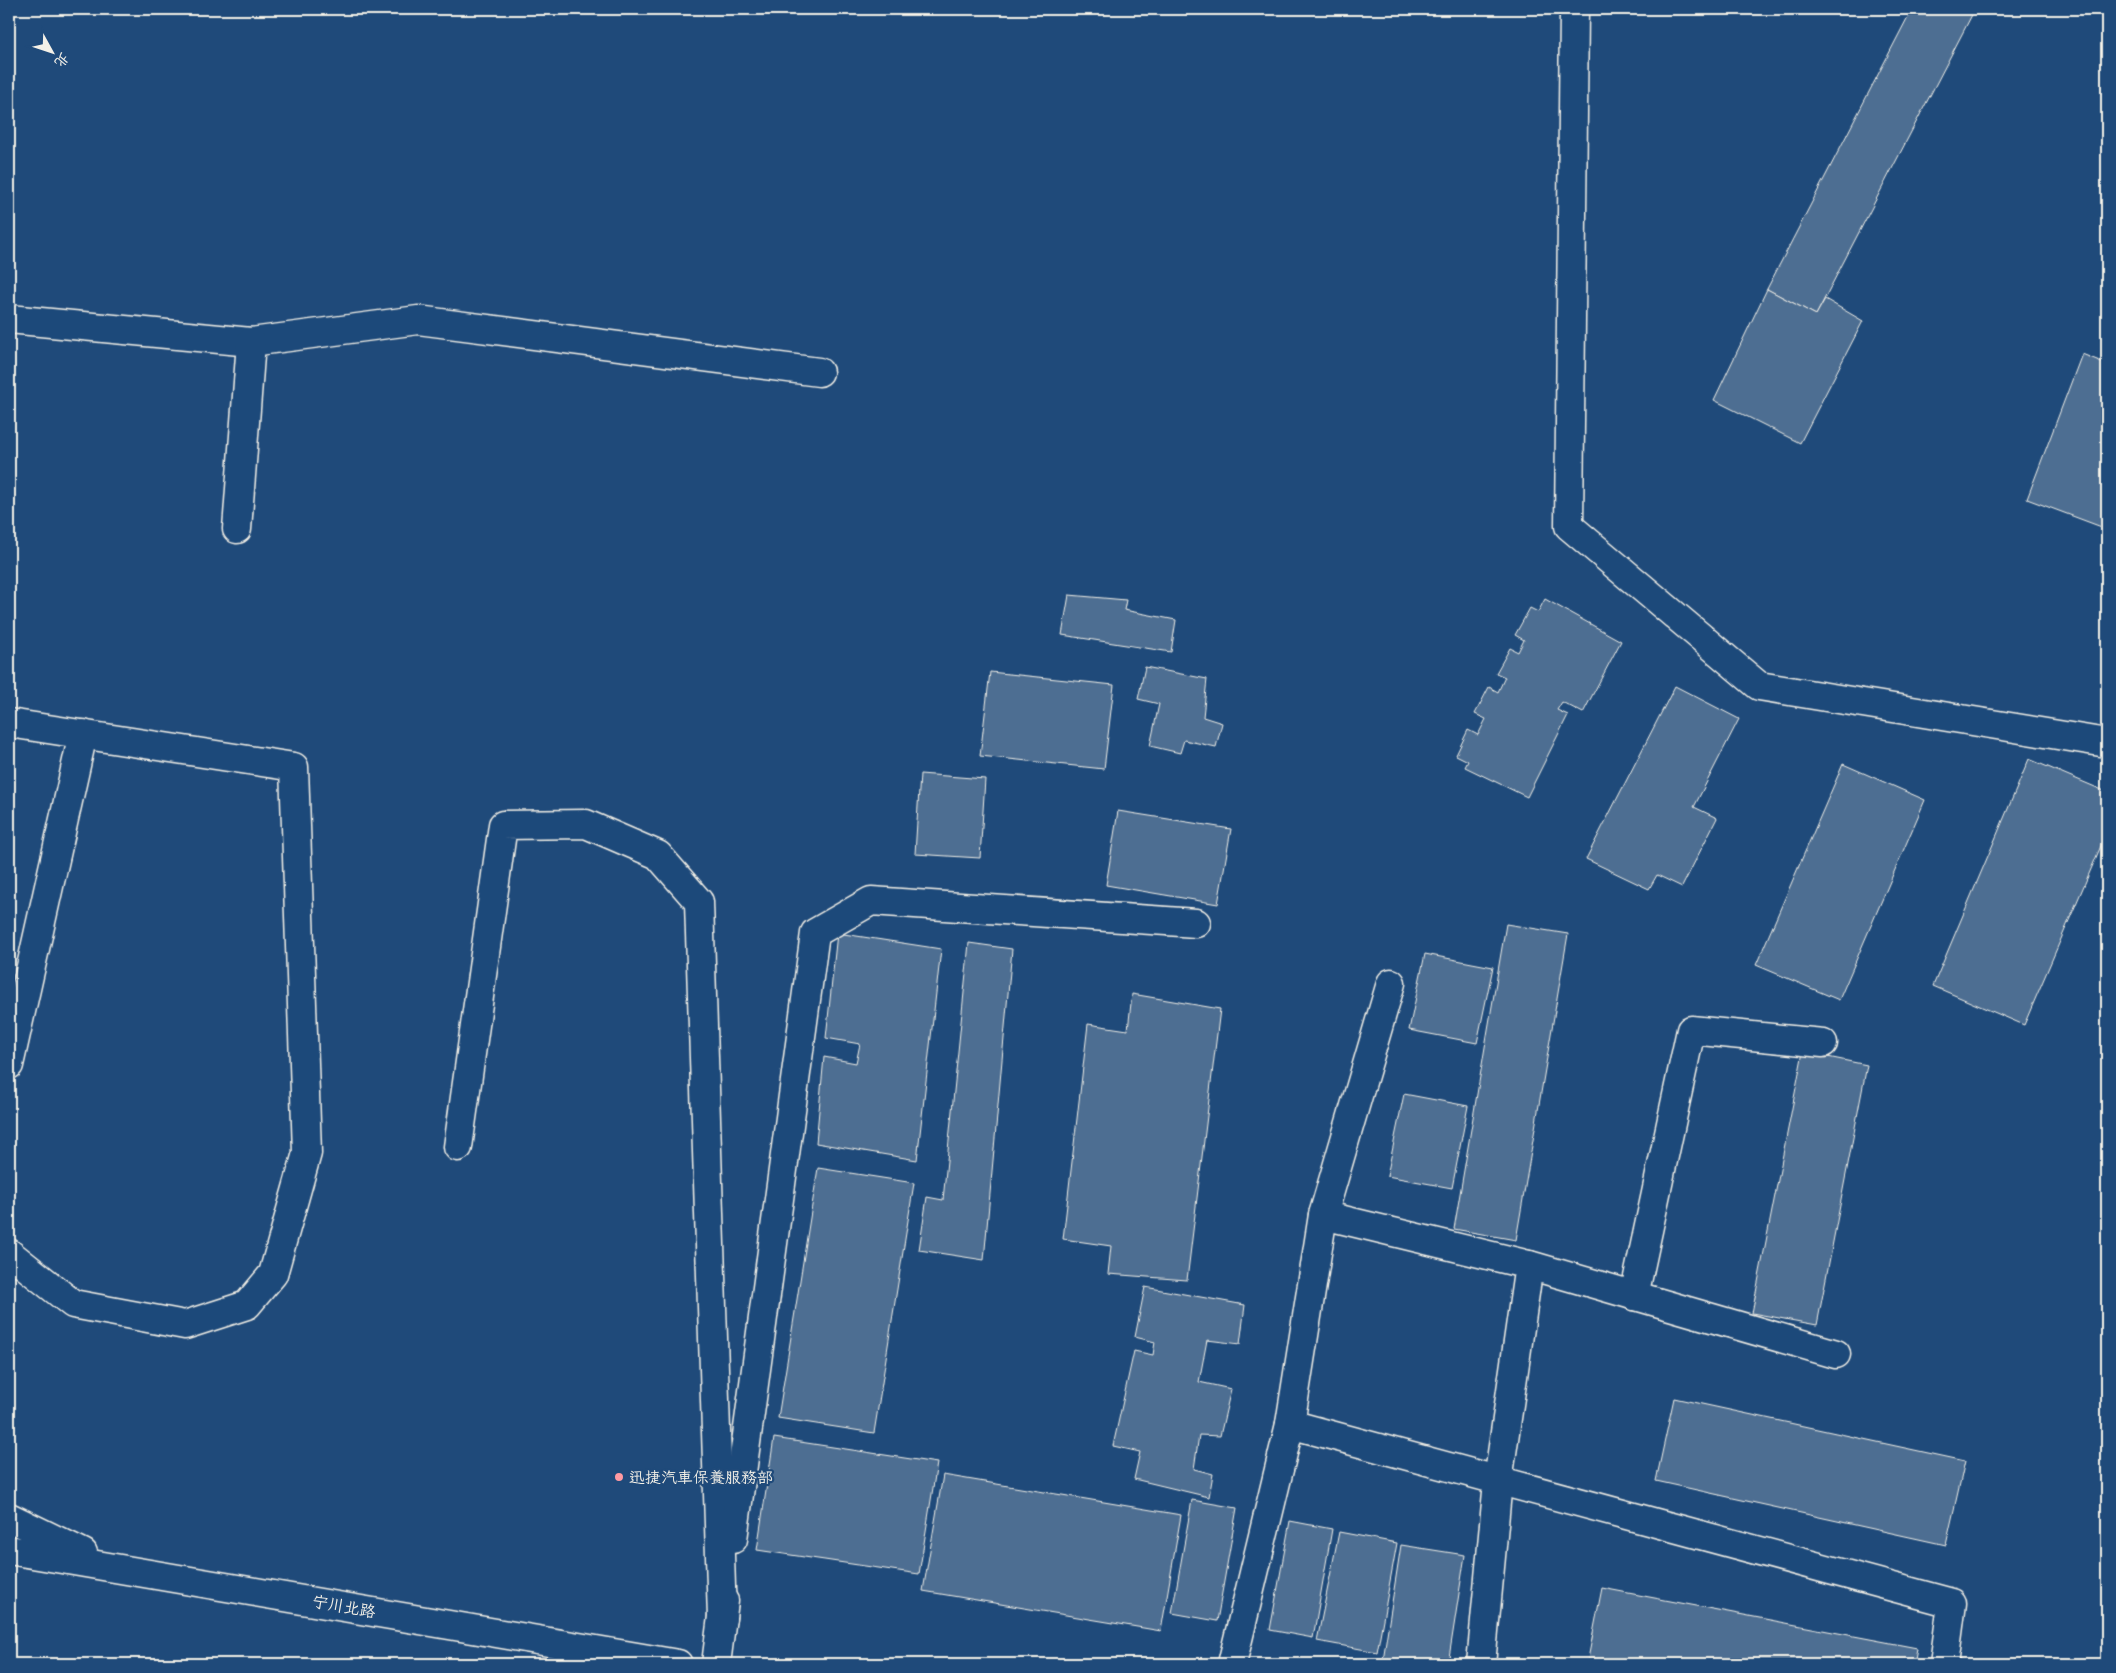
<svg xmlns="http://www.w3.org/2000/svg" width="2116" height="1673" font-family="Mynerve,'LXGW WenKai TC',sans-serif">
<style>
.building{fill:#4d6e92;stroke:#f4f1e8}
.lines{fill:none;stroke-linecap:round;stroke-linejoin:round}
.minor-casing{stroke:#f4f1e8;stroke-width:31}
.major-casing{stroke:#f4f1e8;stroke-width:31}
.minor{stroke:#1f4a7a;stroke-width:28}
.major{stroke:#1f4a7a;stroke-width:28}
.poi-dot{fill:#ff9aa2;stroke:#1f4a7a;stroke-width:2}
.labels{text-anchor:middle;stroke-width:4.5;stroke-linejoin:round;paint-order:stroke}
.poi-label{font-size:16px;fill:#f4f1e8;stroke:#1f4a7a;text-anchor:start}
.street-label{font-size:16px;fill:#f4f1e8;stroke:#1f4a7a}
</style>
<rect width="100%" height="100%" fill="#1f4a7a"/>
<filter id="ink" filterUnits="userSpaceOnUse"><feTurbulence type="fractalNoise" baseFrequency=".02" numOctaves="2"/><feDisplacementMap in="SourceGraphic" scale="10" xChannelSelector="R" yChannelSelector="G"/><feConvolveMatrix kernelMatrix="1 2 1 2 8 2 1 2 1" color-interpolation-filters="sRGB"/></filter>
<g filter="url(#ink)">
<g class="building">
<polygon points="1912,9 1975,9 1816,315 1767,289"/>
<polygon points="1767,289 1816,315 1825,299 1863,321 1800,443 1714,400"/>
<polygon points="2082,354 2107,364 2107,529 2027,499"/>
<polygon points="1069,595 1126,600 1124,610 1176,620 1171,652 1062,635"/>
<polygon points="1545,599 1621,641 1583,713 1562,702 1557,710 1568,715 1527,797 1465,767 1468,761 1456,755 1468,730 1478,735 1486,719 1475,714 1489,687 1498,692 1505,677 1496,673 1510,648 1518,652 1524,640 1515,635 1530,608 1538,612"/>
<polygon points="1145,667 1207,679 1203,717 1222,723 1216,747 1184,740 1180,753 1150,746 1159,704 1138,699"/>
<polygon points="990,672 1114,685 1104,769 980,756"/>
<polygon points="1675,686 1739,719 1694,807 1717,818 1682,887 1657,875 1649,889 1586,859"/>
<polygon points="2029,759 2107,792 2107,832 2024,1025 1933,986"/>
<polygon points="1843,764 1925,800 1839,1000 1756,965"/>
<polygon points="920,774 985,779 980,858 915,854"/>
<polygon points="1118,811 1231,829 1218,904 1106,885"/>
<polygon points="1506,924 1568,934 1516,1240 1454,1229"/>
<polygon points="837,933 941,949 917,1160 816,1143 824,1057 856,1063 860,1044 826,1038"/>
<polygon points="969,943 1012,949 984,1260 919,1250 927,1197 943,1200"/>
<polygon points="1425,954 1493,967 1477,1043 1409,1030"/>
<polygon points="1132,994 1220,1009 1187,1280 1108,1274 1111,1246 1063,1239 1088,1024 1128,1030"/>
<polygon points="1803,1052 1867,1065 1817,1325 1752,1313"/>
<polygon points="1404,1094 1468,1106 1452,1188 1387,1176"/>
<polygon points="818,1168 914,1183 874,1433 778,1418"/>
<polygon points="1145,1287 1245,1305 1240,1344 1207,1340 1199,1382 1231,1389 1220,1436 1199,1435 1194,1469 1213,1474 1209,1497 1134,1479 1140,1452 1113,1446 1134,1351 1153,1355 1155,1342 1135,1337"/>
<polygon points="1674,1398 1965,1461 1946,1545 1656,1481"/>
<polygon points="774,1438 937,1463 919,1574 757,1550"/>
<polygon points="943,1475 1181,1515 1161,1631 923,1591"/>
<polygon points="1192,1500 1237,1508 1217,1621 1172,1613"/>
<polygon points="1290,1521 1332,1529 1313,1638 1270,1630"/>
<polygon points="1339,1532 1397,1543 1377,1652 1317,1641"/>
<polygon points="1401,1545 1465,1555 1448,1664 1415,1664 1383,1660"/>
<polygon points="1602,1588 1917,1648 1914,1664 1587,1664"/>
</g>
<g class="lines">
<g class="minor-casing">
<g id="minor">
<polyline points="1574,9 1569,526 1759,686 2107,743"/>
<polyline points="9,319 251,342 418,320 819,372"/>
<polyline points="237,529 251,342"/>
<polyline points="9,723 294,767 307,1153 273,1274 247,1305 185,1325 73,1304 9,1253"/>
<polyline points="9,1065 83,734"/>
<polyline points="458,1147 503,825 586,824 658,855 699,902 722,1618"/>
<polyline points="1323,1215 1391,983"/>
<polyline points="1529,1265 1836,1354"/>
<polyline points="1634,1296 1691,1030 1823,1043"/>
<polyline points="1290,1424 1323,1215 1529,1265 1498,1481 1481,1664"/>
<polyline points="733,1539 815,933 871,901 1196,923"/>
<polyline points="716,1664 724,1601"/>
<polyline points="1232,1664 1290,1424 1952,1603 1944,1664"/>
</g>
</g>
<g class="major-casing">
<g id="major">
<polyline points="9,1517 83,1553"/>
<polyline points="9,1550 678,1664"/>
</g>
</g>
<use href="#minor" class="minor"/>
<use href="#major" class="major"/>
</g>
</g>
<circle class="poi-dot" cx="619" cy="1477" r="5"/>
<g class="labels">
<g class="poi-label">
<text x="629" y="1483">迅捷汽車保養服務部</text>
</g>
<g class="street-label">
<text transform="translate(344 1606) rotate(10)" y="6">宁川北路</text>
</g>
</g>
<rect width="2116" height="1673" fill="none" stroke="#1f4a7a" stroke-width="30"/>
<rect x="15" y="15" width="2086" height="1643" fill="none" stroke="#f4f1e8" stroke-width="2" filter="url(#ink)"/>
<g transform="translate(52 52) rotate(130)" stroke="#1f4a7a" stroke-width="4" paint-order="stroke">
<path d="M0-4L9 19L0 12L-9 19Z" fill="#f4f1e8"/>
<text y="-8" font-size="14" font-weight="bold" text-anchor="middle" fill="#f4f1e8">北</text>
</g>
</svg>
